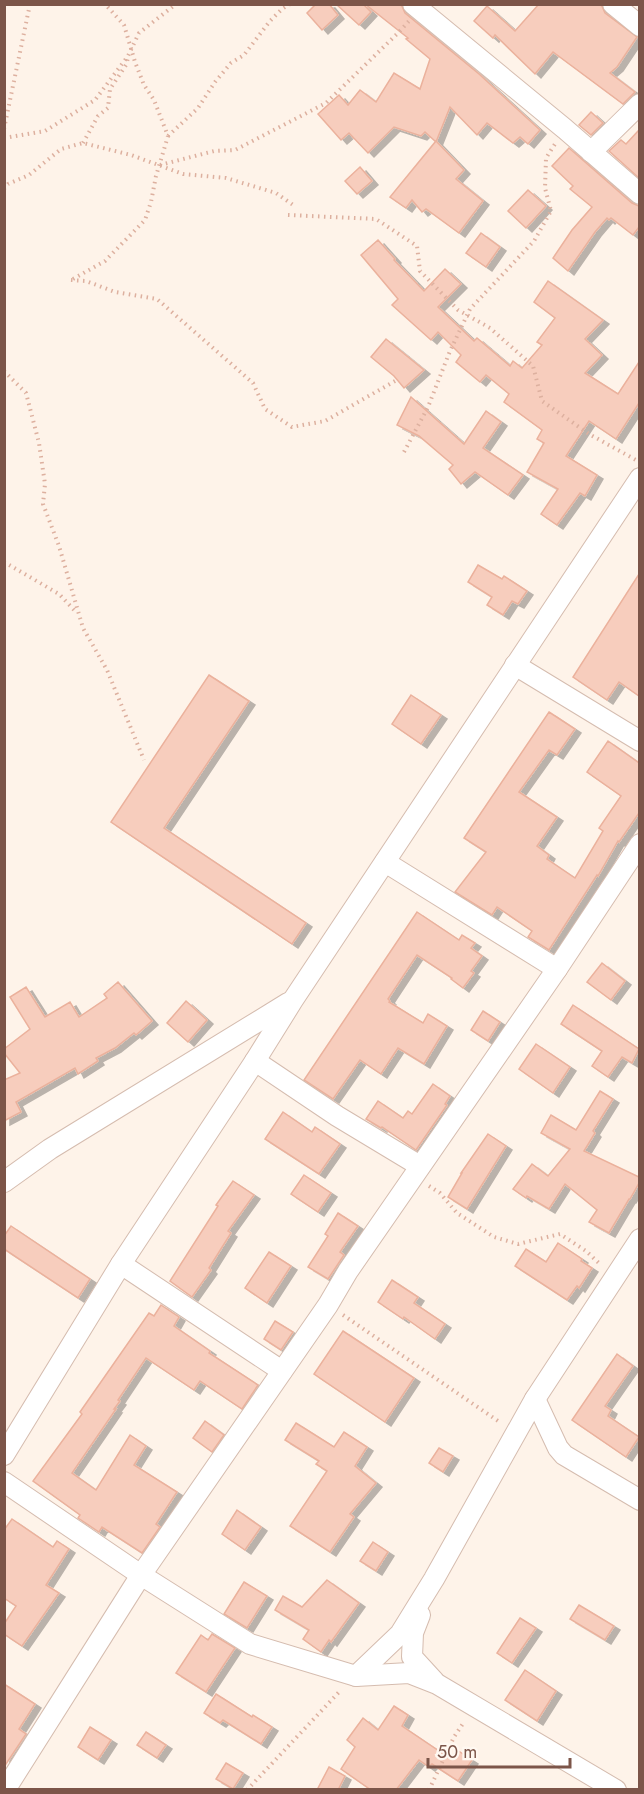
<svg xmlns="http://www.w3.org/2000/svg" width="644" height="1794" font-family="Jost,sans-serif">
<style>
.building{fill:#f7cdbd;stroke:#ebb19c;stroke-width:1.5;filter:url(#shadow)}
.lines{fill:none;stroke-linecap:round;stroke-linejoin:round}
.street-casing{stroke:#d5bcaf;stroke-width:22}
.path{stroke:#ddb09f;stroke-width:4;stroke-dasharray:1.5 4.5;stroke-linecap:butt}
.street{stroke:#fff;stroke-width:20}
</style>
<defs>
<filter id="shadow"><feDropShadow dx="6" dy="4" stdDeviation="0" flood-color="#0004"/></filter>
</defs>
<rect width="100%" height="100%" fill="#fef3e9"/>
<g class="building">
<polygon points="316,4 329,4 338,15 322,30 307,13"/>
<polygon points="336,4 363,4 371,12 359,25"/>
<polygon points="365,4 401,4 405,13 479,74 540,130 528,144 520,137 513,143 487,123 477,135 450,107 436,142 425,132 421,136 394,127 368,153 349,133 341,140 318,114 339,95 348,105 360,90 376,102 394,73 420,89 430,59 406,39 408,38"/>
<polygon points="539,4 601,4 605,13 637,37 617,67 610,73 635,92 623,104 553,52 535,74 495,35 493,38 474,21 487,6 515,31"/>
<polygon points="591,112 603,123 591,135 579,125"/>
<polygon points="639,130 639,178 609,151 621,140 626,144"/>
<polygon points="436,141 464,170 456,179 483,201 459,233 426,209 422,212 412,200 406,208 390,197"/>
<polygon points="569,148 632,203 639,206 639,227 633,235 611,218 609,220 607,218 595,232 568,271 553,258 572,230 592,207 570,189 573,186 552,166"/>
<polygon points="360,167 372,181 357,194 345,181"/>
<polygon points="528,190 546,206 526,228 508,211"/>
<polygon points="481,233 500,247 486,267 466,253"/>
<polygon points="378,240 395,259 394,260 424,291 445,269 461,284 438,307 474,341 477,338 510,366 513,361 522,368 542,345 537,342 555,318 534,302 548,281 603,320 585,339 602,355 585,373 618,394 639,362 639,403 616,439 589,421 566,456 597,475 585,496 580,493 557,525 541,514 558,489 527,472 544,443 537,439 542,430 504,402 509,394 486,375 480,382 456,362 461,355 438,332 431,340 392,305 398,299 361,255"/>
<polygon points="386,339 424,370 404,388 394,376 371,357"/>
<polygon points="411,397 464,444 486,411 501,422 483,448 523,475 508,495 475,472 461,484 449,469 453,465 419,436 397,425"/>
<polygon points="478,565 502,579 504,576 527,591 518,604 512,601 503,615 487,605 492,597 468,582"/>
<polygon points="639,574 639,696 619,682 607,700 573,677"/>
<polygon points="209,675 249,701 164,828 306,923 292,944 111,822"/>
<polygon points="411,695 441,715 421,744 392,724"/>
<polygon points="549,712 575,729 557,755 549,750 519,792 557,817 537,846 549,855 547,859 575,878 603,831 599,828 621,796 587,772 608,741 639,763 639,813 619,842 618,841 598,876 597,875 549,950 528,937 532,931 497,907 492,915 455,892 486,852 464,838"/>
<polygon points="417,912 459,940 462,935 475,943 471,948 482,956 471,971 474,973 463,988 451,979 452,978 417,955 388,999 390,1001 389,1002 423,1023 428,1014 447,1026 424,1064 398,1048 381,1074 360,1060 333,1099 304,1080"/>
<polygon points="602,963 625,981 611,1000 587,982"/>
<polygon points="118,982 152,1021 136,1035 134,1033 115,1048 96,1058 98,1061 78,1074 75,1068 16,1102 21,1112 4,1121 4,1080 20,1073 4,1053 4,1049 30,1029 10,997 26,987 45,1017 70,1002 79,1017 107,998 104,994"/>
<polygon points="186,1001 207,1020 188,1042 167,1023"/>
<polygon points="573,1005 639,1049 632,1063 622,1057 608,1077 592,1066 602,1051 561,1024"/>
<polygon points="483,1011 500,1022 488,1041 471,1030"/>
<polygon points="536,1044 570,1067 553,1093 519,1069"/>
<polygon points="433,1084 450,1096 445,1104 447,1105 416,1150 382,1127 381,1128 366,1119 378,1101 403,1118 408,1111 412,1114"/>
<polygon points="600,1091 613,1099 593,1131 595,1133 584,1151 639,1177 639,1183 630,1199 629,1199 609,1233 589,1222 597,1210 565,1184 549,1209 527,1196 526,1198 513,1189 532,1164 548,1176 570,1149 541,1133 551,1115 576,1130"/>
<polygon points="283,1112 312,1132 315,1127 340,1144 319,1174 265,1139"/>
<polygon points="488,1134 506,1146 467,1209 448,1197 462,1173 461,1173"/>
<polygon points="304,1175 331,1193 318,1212 291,1194"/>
<polygon points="233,1181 254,1195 228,1231 231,1233 209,1268 211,1270 192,1297 170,1281 218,1206 216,1205"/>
<polygon points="338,1213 358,1226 340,1252 344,1255 328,1279 308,1267 328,1236 325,1234"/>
<polygon points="11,1226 90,1279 78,1298 4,1249 4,1236"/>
<polygon points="558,1243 582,1259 581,1261 592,1268 579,1288 577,1286 567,1300 515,1266 526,1249 546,1262"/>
<polygon points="269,1252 291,1266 267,1303 245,1288"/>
<polygon points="392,1280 418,1297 414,1303 445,1324 435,1339 404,1317 403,1319 378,1302"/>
<polygon points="161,1305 179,1317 174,1326 210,1351 209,1353 258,1385 242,1409 200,1381 194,1390 146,1358 118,1400 120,1401 114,1409 116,1409 72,1473 96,1490 130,1435 146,1446 134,1465 177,1492 156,1524 160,1527 142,1553 102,1527 99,1532 78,1518 80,1515 33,1481 82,1414 80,1412 149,1313 154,1316"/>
<polygon points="275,1321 293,1332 281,1350 264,1339"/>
<polygon points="343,1331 414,1378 385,1422 314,1374"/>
<polygon points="617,1354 633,1366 605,1406 611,1410 608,1416 639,1437 626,1457 572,1420"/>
<polygon points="205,1421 224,1435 212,1452 193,1438"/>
<polygon points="296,1423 334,1447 344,1432 367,1447 355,1466 376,1483 350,1514 354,1517 330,1552 290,1526 327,1471 316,1464 319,1461 285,1440"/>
<polygon points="439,1448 453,1456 443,1472 429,1463"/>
<polygon points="237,1510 261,1527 245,1550 222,1534"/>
<polygon points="12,1519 53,1547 57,1541 69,1549 46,1585 59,1593 22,1646 4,1634 4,1624 16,1606 4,1598 4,1530"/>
<polygon points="373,1542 388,1552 376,1571 360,1561"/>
<polygon points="327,1580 359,1603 331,1642 329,1640 321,1652 303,1639 309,1630 275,1610 283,1596 302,1607"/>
<polygon points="244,1582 267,1596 247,1628 224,1614"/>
<polygon points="579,1605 614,1626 605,1640 570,1619"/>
<polygon points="520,1618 536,1628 512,1663 497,1653"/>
<polygon points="212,1634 235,1648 206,1692 176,1673 201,1635 208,1640"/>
<polygon points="525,1670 556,1691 537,1721 505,1700"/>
<polygon points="4,1684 35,1704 19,1729 26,1734 4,1767"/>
<polygon points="216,1694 252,1717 253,1715 272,1727 261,1744 223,1720 220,1723 204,1713"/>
<polygon points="394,1706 408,1715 402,1726 451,1759 457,1750 472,1760 458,1781 432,1764 429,1767 419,1760 396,1790 371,1790 341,1769 355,1747 347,1740 363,1718 378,1730"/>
<polygon points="90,1727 111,1740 98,1760 78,1747"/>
<polygon points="146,1732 166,1745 157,1758 137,1745"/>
<polygon points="226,1763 243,1773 233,1789 216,1779"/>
<polygon points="329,1767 345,1776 338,1790 317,1790"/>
</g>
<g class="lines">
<g class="street-casing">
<g id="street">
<polyline points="413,4 565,129 640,194"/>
<polyline points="613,4 640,26"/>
<polyline points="591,152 640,104"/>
<polyline points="515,665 640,741"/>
<polyline points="385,862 557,969"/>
<polyline points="255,1061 337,1116 420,1166"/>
<polyline points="4,1182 50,1149 288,1003"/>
<polyline points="121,1264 282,1371"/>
<polyline points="535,1399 558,1448 564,1455 640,1500"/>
<polyline points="4,1455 121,1264 255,1061 293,1000 640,478"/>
<polyline points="4,1482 141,1575 250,1644 356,1676 409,1673 437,1684 616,1790"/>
<polyline points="420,1615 413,1633 412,1657 434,1681"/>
<polyline points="356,1676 400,1634 434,1579 535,1399 640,1239"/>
<polyline points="5,1790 141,1575 328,1305 348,1271 557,969 640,844"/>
</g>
</g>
<g class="path">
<polyline points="4,129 30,4"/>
<polyline points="168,136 198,108 215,82 231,63 244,55 270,21 282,9 290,4"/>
<polyline points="4,138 45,131 95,100 128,56 139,33 176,4"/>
<polyline points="83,143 98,116 108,108 110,89 126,65 128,58"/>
<polyline points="160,165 214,151 235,150 326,103 398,33 409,21"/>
<polyline points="4,189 8,184 29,175 61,149 83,143 131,155 183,174 226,178 276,193 296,207"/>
<polyline points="288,215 376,219 417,246 420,271 458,310 490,328 533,366 542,401 589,434 636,460"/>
<polyline points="73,279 105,261 145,220 151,202 156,176 168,136 154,100 144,85 135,62 124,25 105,4"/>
<polyline points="71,280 86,281 115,292 157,299 253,383 265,409 292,427 325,421 395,381"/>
<polyline points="4,371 26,393 39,443 45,484 43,504 59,546 83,628 107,670 144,760"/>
<polyline points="404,452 428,407 450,351 470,309 534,241 551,211 545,188 546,158 555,144"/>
<polyline points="4,562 59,594 77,613"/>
<polyline points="429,1186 440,1193 457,1213 494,1237 518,1244 560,1234 586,1251 601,1265"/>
<polyline points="343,1315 501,1423"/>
<polyline points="247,1790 340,1691"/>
<polyline points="429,1790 454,1737 464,1722"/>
</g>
<use href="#street" class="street"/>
</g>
<rect width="644" height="1794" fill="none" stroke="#7c5549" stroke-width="12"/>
<path d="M428 1758v9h142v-9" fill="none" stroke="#7c5549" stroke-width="3"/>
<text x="437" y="1758" font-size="18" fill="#7c5549" stroke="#fff8f1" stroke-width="4.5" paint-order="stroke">50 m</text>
</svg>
